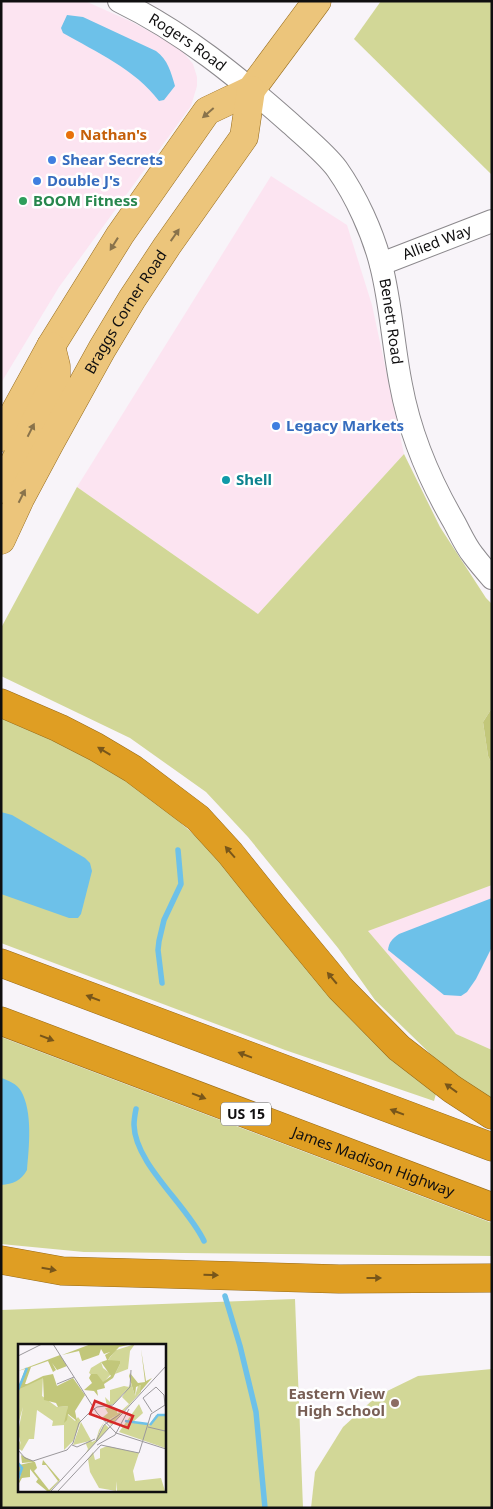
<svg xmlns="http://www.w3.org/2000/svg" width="493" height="1509" font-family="'Noto Sans',sans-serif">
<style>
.commercial{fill:#fce4f1}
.green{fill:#d2d797;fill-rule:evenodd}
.forest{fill:#c2c77a}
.water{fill:#6dc1e9}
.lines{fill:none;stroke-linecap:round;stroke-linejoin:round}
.stream{stroke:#6dc1e9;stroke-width:5.5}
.minor-casing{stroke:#8b888c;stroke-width:24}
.major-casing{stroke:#976c1c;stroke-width:29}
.highway-casing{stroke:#976c1c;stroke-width:29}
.minor{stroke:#fff;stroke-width:22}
.major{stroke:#ecc57b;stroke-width:28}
.highway{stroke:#df9e23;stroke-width:28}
.oneway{fill:#89734b}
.oneway2{fill:#78561a}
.food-dot{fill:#e8710a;stroke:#fff;stroke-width:2}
.shop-dot{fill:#3f7fe0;stroke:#fff;stroke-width:2}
.leisure-dot{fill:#2e9e5b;stroke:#fff;stroke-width:2}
.culture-dot{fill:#0f9aa8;stroke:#fff;stroke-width:2}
.education-dot{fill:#8d6e63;stroke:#fff;stroke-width:2}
.labels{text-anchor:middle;stroke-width:5;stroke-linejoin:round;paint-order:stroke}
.shield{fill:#fff;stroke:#585758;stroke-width:1}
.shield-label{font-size:14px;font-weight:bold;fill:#100f10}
.street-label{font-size:15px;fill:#100f10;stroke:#fff}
.food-label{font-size:15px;font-weight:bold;fill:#c56008;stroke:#fff;text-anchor:start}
.shop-label{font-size:15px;font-weight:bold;fill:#366cbe;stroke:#fff;text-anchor:start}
.leisure-label{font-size:15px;font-weight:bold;fill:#27864d;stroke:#fff;text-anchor:start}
.culture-label{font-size:15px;font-weight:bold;fill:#0d838f;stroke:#fff;text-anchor:start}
.education-label{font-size:15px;font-weight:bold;fill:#785e54;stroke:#fff;text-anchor:end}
.inset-river{fill:none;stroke:#6dc1e9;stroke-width:2.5}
.inset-road{fill:none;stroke:#9b989c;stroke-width:1}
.view{fill:#d62828;fill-opacity:0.15;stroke:#d62828;stroke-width:2.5}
.inset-edge{fill:none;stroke:#100f10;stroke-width:2.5}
</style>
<rect width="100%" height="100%" fill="#f8f4f9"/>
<g class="commercial">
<polygon points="1,1 85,1 130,21 169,42 181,50 193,64 197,77 197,86 191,106 59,287 1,383"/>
<polygon points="271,176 347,225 372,305 404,454 258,614 77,487"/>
<polygon points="492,885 492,1050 456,1034 367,930"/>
</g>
<g class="green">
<polygon points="381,1 492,1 492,175 354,39"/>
<polygon points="404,454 440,527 486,598 492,604 492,708 483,722 488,756 492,764 492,885 368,931 456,1034 492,1050 492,1100 446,1069 375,1000 338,948 248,837 206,792 130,738 1,676 1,628 77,487 258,614"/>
<path d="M1 715C26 726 52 735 75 748 131 778 178 819 224 862L437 1090 434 1101 285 1050 1 943Z"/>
<polygon points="1,1037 492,1223 492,1256 84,1252 1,1244"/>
<path d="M295 1299 303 1508H1V1310ZM164 1345V1490H19V1345Z"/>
<polygon points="492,1369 492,1508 311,1508 315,1472 343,1427 377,1396 418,1376"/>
</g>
<polygon class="forest" points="492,708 492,764 488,756 483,722"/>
<g class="water">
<path d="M67 15 83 17 156 51C168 60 171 72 175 86L164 100 159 101C135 69 96 52 63 33L61 28Z"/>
<polygon points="1,812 12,815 85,858 90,863 92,871 81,914 78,918 69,918 1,894"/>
<path d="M492 898V947L476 979 467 992 461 996 444 995 388 950C389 942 392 939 399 934Z"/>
<path d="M1 1078C8 1080 17 1084 21 1091 33 1112 29 1147 27 1170 21 1181 13 1184 1 1185Z"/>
</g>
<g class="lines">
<g class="stream">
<polyline points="162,983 158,950 159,941 164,920 181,884 178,850"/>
<path d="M136 1109C135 1114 134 1119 134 1125 135 1164 187 1205 204 1241"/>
<polyline points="225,1296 240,1346 256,1412 265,1508"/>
</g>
<g class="minor-casing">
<g id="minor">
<path id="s1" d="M119 1C183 32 238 77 291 124 305 137 326 154 337 169 356 196 373 233 381 265 391 304 393 345 401 385 410 434 429 479 454 522 460 533 465 545 473 555 479 563 485 570 492 578"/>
<path id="s2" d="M381 264 492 221"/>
</g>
</g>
<g class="major-casing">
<g id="major">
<polyline points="1,437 51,346 120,235 207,111 251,90 317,1"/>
<polyline points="1,489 56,380 56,366 51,346"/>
<path id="s3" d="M1 540 20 499 50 443 102 349 132 299 167 246 244 137 251 90"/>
</g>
</g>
<g class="highway-casing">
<g id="highway">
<polyline points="1,703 59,728 96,747 133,769 198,818 230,853 274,908 340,988 399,1048 452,1089 492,1115"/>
<polyline points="1,963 492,1147"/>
<path id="s4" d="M1 1021 492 1207"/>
<polyline points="1,1260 62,1271 339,1279 492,1278"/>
</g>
</g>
<use href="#minor" class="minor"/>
<use href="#major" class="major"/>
<use href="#highway" class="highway"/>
</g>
<defs><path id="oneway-solid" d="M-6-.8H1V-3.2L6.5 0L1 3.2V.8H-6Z" transform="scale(1.25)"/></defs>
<g class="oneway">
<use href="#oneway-solid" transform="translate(208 113) rotate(139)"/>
<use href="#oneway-solid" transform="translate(175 235) rotate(-55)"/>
<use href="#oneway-solid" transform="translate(114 244) rotate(122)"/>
<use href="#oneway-solid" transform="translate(31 430) rotate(-63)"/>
<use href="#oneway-solid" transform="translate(22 496) rotate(-63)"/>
</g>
<g class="oneway2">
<use href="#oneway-solid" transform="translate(104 751) rotate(-149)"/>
<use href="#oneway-solid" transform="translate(230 852) rotate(-131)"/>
<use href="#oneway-solid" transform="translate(332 978) rotate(-130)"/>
<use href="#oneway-solid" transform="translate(93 998) rotate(-159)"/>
<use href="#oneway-solid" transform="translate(47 1038) rotate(21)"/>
<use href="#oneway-solid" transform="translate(245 1055) rotate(-159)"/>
<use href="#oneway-solid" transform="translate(451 1088) rotate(-144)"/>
<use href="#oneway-solid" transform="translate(199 1096) rotate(21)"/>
<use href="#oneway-solid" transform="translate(397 1112) rotate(-159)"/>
<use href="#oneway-solid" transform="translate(49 1269) rotate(10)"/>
<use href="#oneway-solid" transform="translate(211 1275) rotate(2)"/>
<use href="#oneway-solid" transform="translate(374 1278)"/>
</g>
<circle class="food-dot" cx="70" cy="135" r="5"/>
<g class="shop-dot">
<circle cx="52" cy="160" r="5"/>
<circle cx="37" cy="181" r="5"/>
<circle cx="276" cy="426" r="5"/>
</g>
<circle class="leisure-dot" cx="23" cy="201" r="5"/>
<circle class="culture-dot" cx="226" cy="480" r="5"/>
<circle class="education-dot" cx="395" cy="1403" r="5"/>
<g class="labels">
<rect class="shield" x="221" y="1102.5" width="50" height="23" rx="4"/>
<g class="shield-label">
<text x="246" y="1119">US 15</text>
</g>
<g class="street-label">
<text dy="5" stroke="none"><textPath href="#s1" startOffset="80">Rogers Road</textPath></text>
<text dy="5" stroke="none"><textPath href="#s2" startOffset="60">Allied Way</textPath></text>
<text dy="5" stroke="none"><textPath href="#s3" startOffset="260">Braggs Corner Road</textPath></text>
<text dy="5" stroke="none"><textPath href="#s1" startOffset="440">Benett Road</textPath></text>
<text dy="5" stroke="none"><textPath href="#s4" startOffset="398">James Madison Highway</textPath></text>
</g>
<g class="food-label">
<text x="80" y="140">Nathan's</text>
</g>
<g class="shop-label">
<text x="62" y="165">Shear Secrets</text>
<text x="47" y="186">Double J's</text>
<text x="286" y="431">Legacy Markets</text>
</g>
<g class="leisure-label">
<text x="33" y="206">BOOM Fitness</text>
</g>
<g class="culture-label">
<text x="236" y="485">Shell</text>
</g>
<g class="education-label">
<text x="385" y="1399">Eastern View<tspan x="385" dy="17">High School</tspan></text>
</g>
</g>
<g transform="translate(18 1344)">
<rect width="148" height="148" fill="#f8f4f9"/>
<path d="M117 0 112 7 110 25 97 30 102 20 90 16 97 7 86 10ZM83 18 85 24 93 30 85 39 71 29 73 24ZM25 33 24 52 39 63 50 62 49 70 57 77 60 73 63 77 55 97 46 106V81L34 82 35 77 19 66 16 95H11L4 107 0 104V94L3 101 0 88 5 63 0 81V46ZM113 39 117 52 120 42 123 41V48L93 81 89 77 103 69 88 77 85 73 90 69 87 64 94 63 99 65V69L102 68 111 60 104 53ZM106 42 111 43 96 60 89 62 87 53 92 58V46ZM121 60 125 69 115 78 132 80 138 71 147 70V104L101 88ZM63 78 74 98 78 96 81 86 86 78 79 94 87 80 91 84 68 109 70 105 68 100 65 101 72 97 55 101ZM89 102 121 109 115 127 117 137 143 134 147 147H99L98 137V147L81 144 72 128 70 115 75 108 77 116 82 114V105Z" fill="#d2d797"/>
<path d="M73 0H114L101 3 92 13 90 16 102 17V20L95 34 86 40 87 44 79 46 80 52 76 47 66 46 74 39 71 34 73 30H79L85 38 93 32 83 18 89 16 87 11 92 8 86 10 83 5 81 11 64 17 61 7 44 11ZM123 5 128 37 134 34 122 48 123 41 118 43 117 52 111 32 112 29 120 39 127 38ZM42 11 49 22 39 26 34 19 38 26 35 28 30 17 13 23 7 40H9L25 32 35 30 39 42 55 34 67 51 57 67 59 77 50 70 49 76 46 79 50 62 40 63 38 59 26 56 25 34 0 46 7 25 0 27ZM3 111 17 118 19 124 16 127 31 146 40 137 28 121H24L25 116 42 136 32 147H29L18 138 20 135 12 125V133L4 134 0 141 3 129 0 128 1 121 15 118 4 119Z" fill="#c2c77a"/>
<path class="inset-river" d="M0 46 9 24M107 77 130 80M132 81 140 71H148M0 119 4 124 0 135"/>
<path class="inset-road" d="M35 0 79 69 98 89M0 12 24 0M39 40 56 33M130 83 147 87 148 84M98 89 148 105M78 97 86 81 102 70M54 101 59 103 77 95M79 101 97 91 111 65M0 106 7 114 15 117 49 106 55 99 61 79 72 68 79 63 95 61 112 43 113 26M33 147 148 22M40 147 83 101 121 109 133 70 147 61 146 51 138 43 125 54 134 68"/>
<path class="view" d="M77 57 115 72 110 84 72 70Z"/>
<rect width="148" height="148" class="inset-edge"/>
</g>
<rect width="493" height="1509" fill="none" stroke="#100f10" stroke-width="5"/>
</svg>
